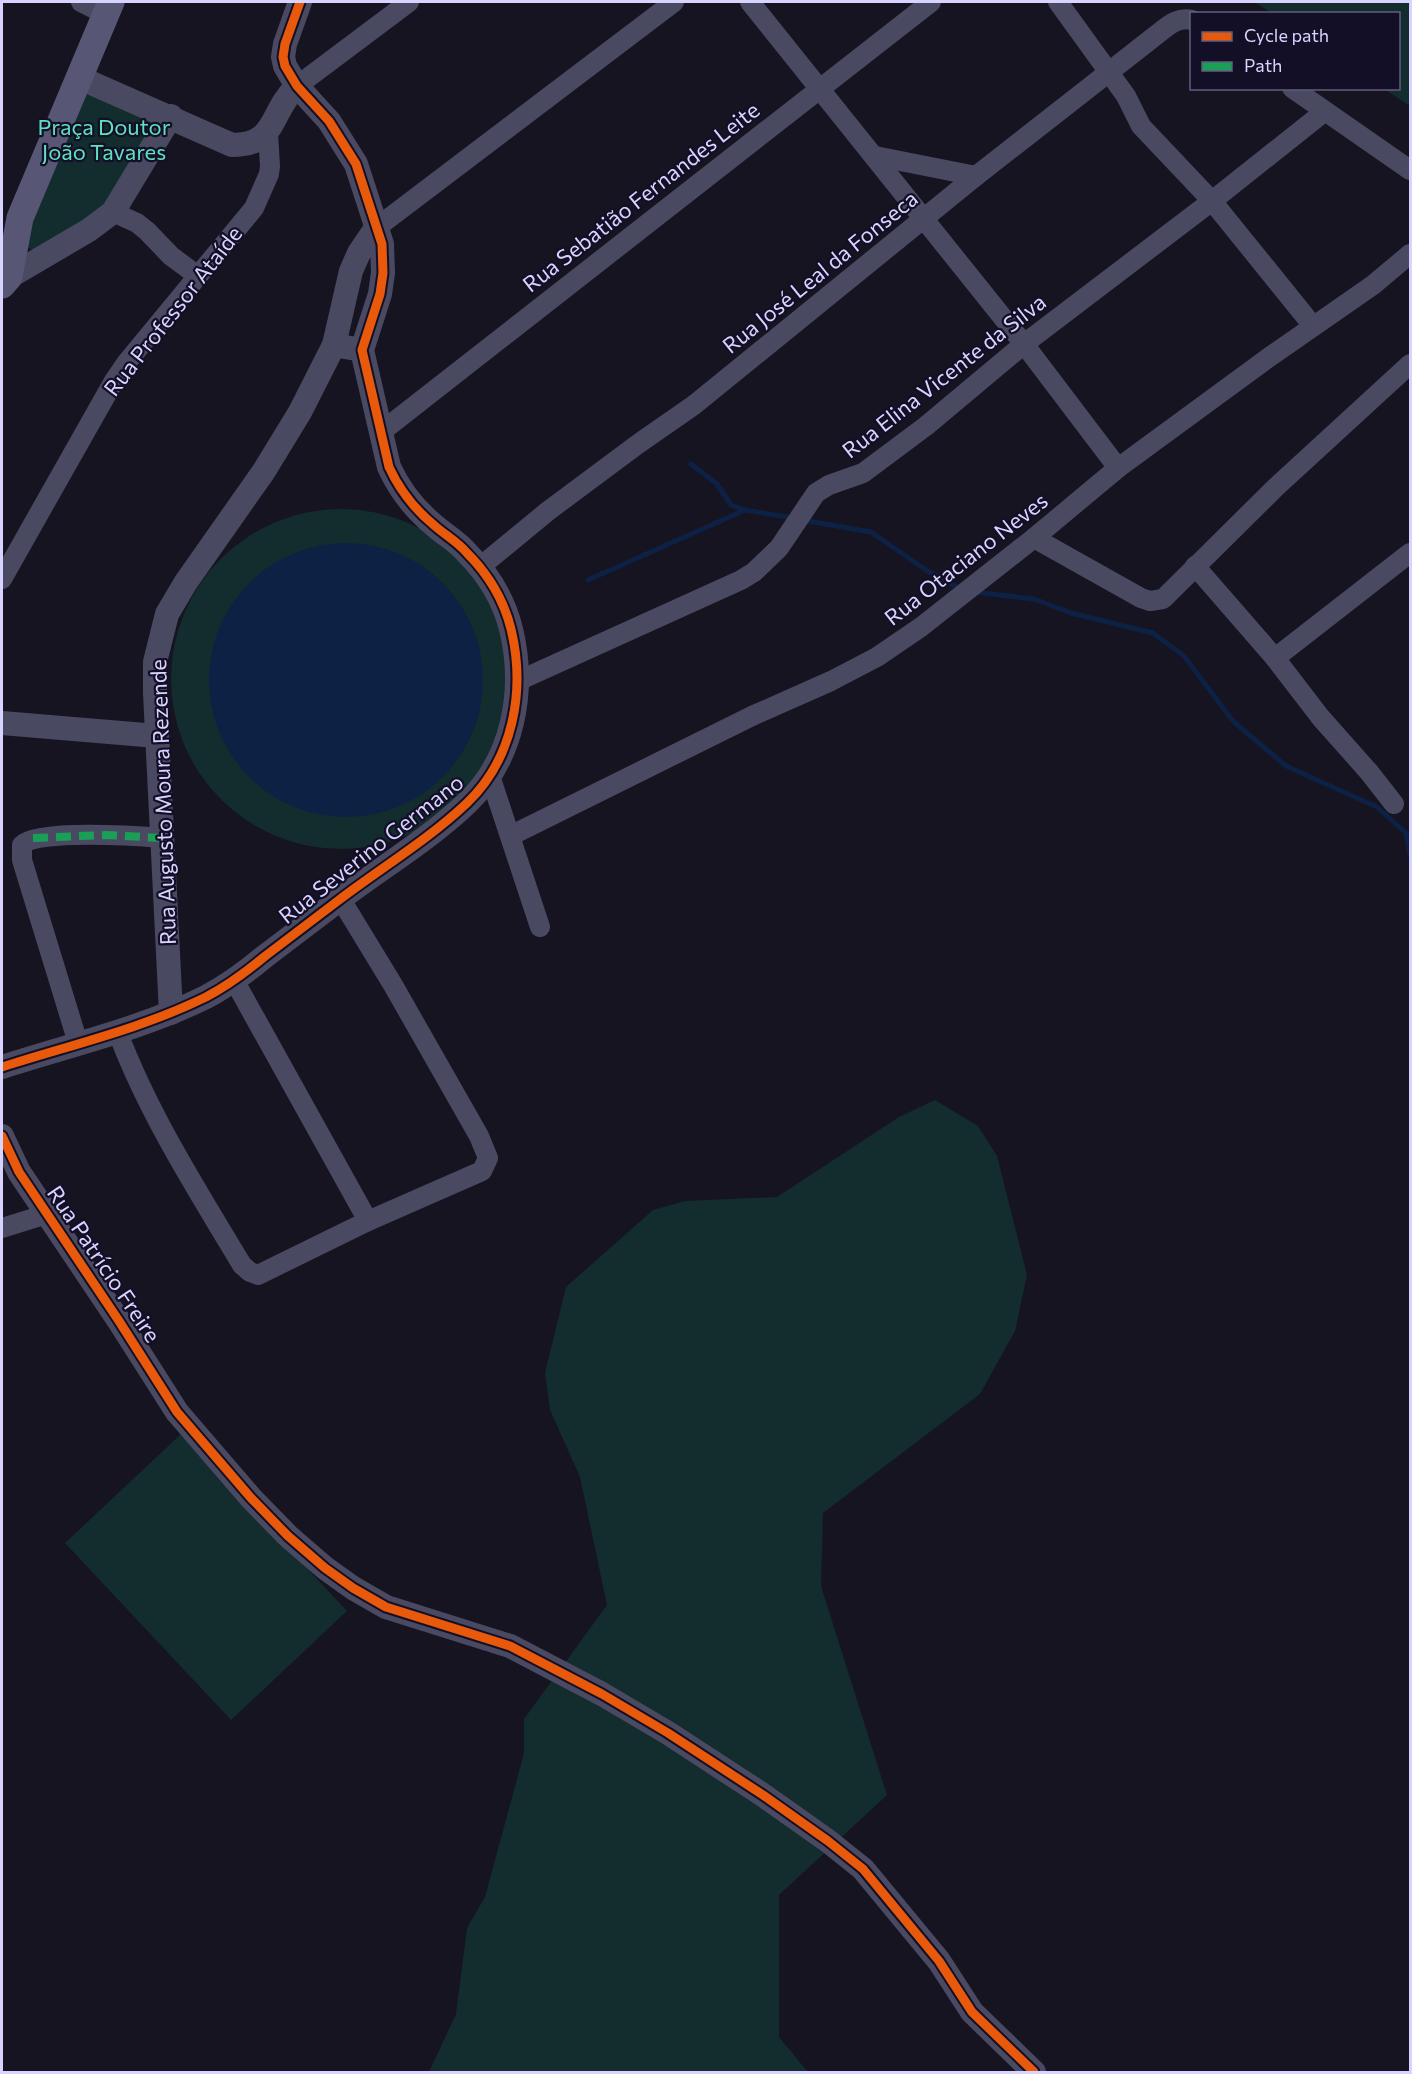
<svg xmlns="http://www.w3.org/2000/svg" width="1412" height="2074" font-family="Commissioner,sans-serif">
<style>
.green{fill:#132c2d}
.water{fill:#0d2144}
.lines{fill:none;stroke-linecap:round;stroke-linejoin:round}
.stream{stroke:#0d2144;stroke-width:5}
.minor{stroke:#4a4962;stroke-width:20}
.tertiary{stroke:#4a4962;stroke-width:24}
.secondary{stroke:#575674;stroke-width:27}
.quiet{stroke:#1a9f57;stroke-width:8;stroke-dasharray:15 8;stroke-linecap:butt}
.cycleway-casing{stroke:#130f26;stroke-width:13}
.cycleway{stroke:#e8590c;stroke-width:9}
.labels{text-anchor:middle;stroke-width:4.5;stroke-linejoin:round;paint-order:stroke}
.park-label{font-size:22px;fill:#5fe0c0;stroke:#130f26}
.street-label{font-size:22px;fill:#d9d4ff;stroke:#130f26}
</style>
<rect width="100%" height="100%" fill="#161421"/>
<g class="green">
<polygon points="1254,2 1410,2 1410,106 1384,89 1398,88 1398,14 1272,13"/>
<polygon points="80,78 171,116 122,198 36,252 27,247 20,218"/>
<circle cx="341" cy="679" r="170"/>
<polygon points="935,1100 978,1126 997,1156 1027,1275 1015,1331 980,1394 823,1513 821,1586 887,1795 779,1895 779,2037 808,2072 429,2072 456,2014 467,1928 485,1897 524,1753 524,1719 607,1605 580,1477 550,1410 545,1373 566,1287 653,1210 685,1201 777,1197 899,1117"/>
<polygon points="181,1434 347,1611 231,1720 65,1543"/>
</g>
<circle class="water" cx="346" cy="680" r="137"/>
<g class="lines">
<g class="stream">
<polyline points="691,464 717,484 731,505 745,510"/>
<polyline points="802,520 871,532 926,570 958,588"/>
<polyline points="588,580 745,510 793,518"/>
<polyline points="974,592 1034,599 1071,613 1153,633 1184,656 1233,721 1286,766 1377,807 1406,833 1410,854"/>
</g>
<g class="minor">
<polyline points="81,2 105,14"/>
<polyline points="750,2 1024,344 1118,468"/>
<polyline points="1058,2 1126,96 1141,126 1212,201 1313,326"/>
<polyline points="297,86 409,2"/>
<polyline points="1292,88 1410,170"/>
<polyline points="875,156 976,176"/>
<polyline points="113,212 137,223 147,231 171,256 198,276"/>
<polyline points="376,228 674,2"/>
<polyline points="381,432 931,2"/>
<polyline points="1034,538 1141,598 1150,601 1163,599 1275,488 1410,364"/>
<polyline points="1195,566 1275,658 1321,718 1369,772 1394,804"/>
<path d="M480 567 548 511 638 444 694 405 976 176 1155 36C1167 27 1177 16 1192 20"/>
<polyline points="2,579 114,381 127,362 254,208 269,174 270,166 268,133"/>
<polyline points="1275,658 1410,553"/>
<polyline points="518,681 741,580 754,572 779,548 816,493 829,485 863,473 926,426 1024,344 1212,201 1324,112"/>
<polyline points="490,776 540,927"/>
<polyline points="510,836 752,716 831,681 877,657 921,627 1034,538 1118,468 1268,358 1373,285 1410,254"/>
<polyline points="234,980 368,1221"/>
<path d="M118 1033C149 1115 197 1190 242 1265L250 1272 258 1275 368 1221 482 1171 488 1158 479 1136 393 985 340 898"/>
<path d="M78 1043 22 860V845C36 829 138 836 162 838"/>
<polyline points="2,1228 47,1214"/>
</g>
<g class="tertiary">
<path d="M80 78 232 145C278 145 269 112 297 86"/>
<polyline points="9,277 89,230 113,212 171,116"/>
<polyline points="334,345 351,271 359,253 376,228"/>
<polyline points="2,723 157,736"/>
<polyline points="171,1013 155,693 155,662 167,614 186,582 264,471 300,412 334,345 362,350"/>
<path d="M2 1067C70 1045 141 1029 206 997 227 986 246 972 264 957 289 938 314 919 339 900 381 868 428 840 467 803 513 759 526 691 511 629 504 601 488 574 467 553 458 542 445 535 435 526 414 509 400 491 389 467L362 350 380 294 383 273 382 244 356 164 329 121 297 86 285 66 283 57 285 44 300 2"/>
<polyline points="2,1136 19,1172 119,1321 177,1412 251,1498 288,1536 325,1568 353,1588 386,1607 510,1646 602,1694 668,1733 763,1795 828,1841 863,1869 939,1961 972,2012 1034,2072"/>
</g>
<polyline class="secondary" points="2,285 9,277 20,218 111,2"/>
<polyline class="quiet" points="33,838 106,835 162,838"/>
<g class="cycleway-casing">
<g id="cycleway">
<path d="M2 1067C70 1045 141 1029 206 997 227 986 246 972 264 957 289 938 314 919 339 900 381 868 428 840 467 803 513 759 526 691 511 629 504 601 488 574 467 553 458 542 445 535 435 526 414 509 400 491 389 467L362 350 380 294 383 273 382 244 356 164 329 121 297 86 285 66 283 57 285 44 300 2"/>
<polyline points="2,1136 19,1172 119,1321 177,1412 251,1498 288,1536 325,1568 353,1588 386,1607 510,1646 602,1694 668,1733 763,1795 828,1841 863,1869 939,1961 972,2012 1034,2072"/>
</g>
</g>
<use href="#cycleway" class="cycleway"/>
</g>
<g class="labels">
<g class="park-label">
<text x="104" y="135">Praça Doutor<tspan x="104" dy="25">João Tavares</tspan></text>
</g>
<g class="street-label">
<text transform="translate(641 197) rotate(-38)" y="8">Rua Sebatião Fernandes Leite</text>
<text transform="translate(820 272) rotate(-39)" y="8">Rua José Leal da Fonseca</text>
<text transform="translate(173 311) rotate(-52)" y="8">Rua Professor Ataíde</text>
<text transform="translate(944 376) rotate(-38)" y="8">Rua Elina Vicente da Silva</text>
<text transform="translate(966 559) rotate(-38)" y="8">Rua Otaciano Neves</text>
<text transform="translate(163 802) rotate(-92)" y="8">Rua Augusto Moura Rezende</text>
<text transform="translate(371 849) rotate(-38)" y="8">Rua Severino Germano</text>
<text transform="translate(104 1264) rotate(56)" y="8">Rua Patrício Freire</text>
</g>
</g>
<rect width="1412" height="2074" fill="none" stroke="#d9d4ff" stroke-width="6"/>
<rect x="1190" y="12" width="210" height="78" fill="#130f26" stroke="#625e7d" stroke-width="1.5"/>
<rect x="1202" y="32" width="30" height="9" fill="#e8590c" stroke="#625e7d" stroke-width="1.5"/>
<text x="1244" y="42" font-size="18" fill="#d9d4ff">Cycle path</text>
<rect x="1202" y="62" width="30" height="9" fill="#1a9f57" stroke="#625e7d" stroke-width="1.5"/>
<text x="1244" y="72" font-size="18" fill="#d9d4ff">Path</text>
</svg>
